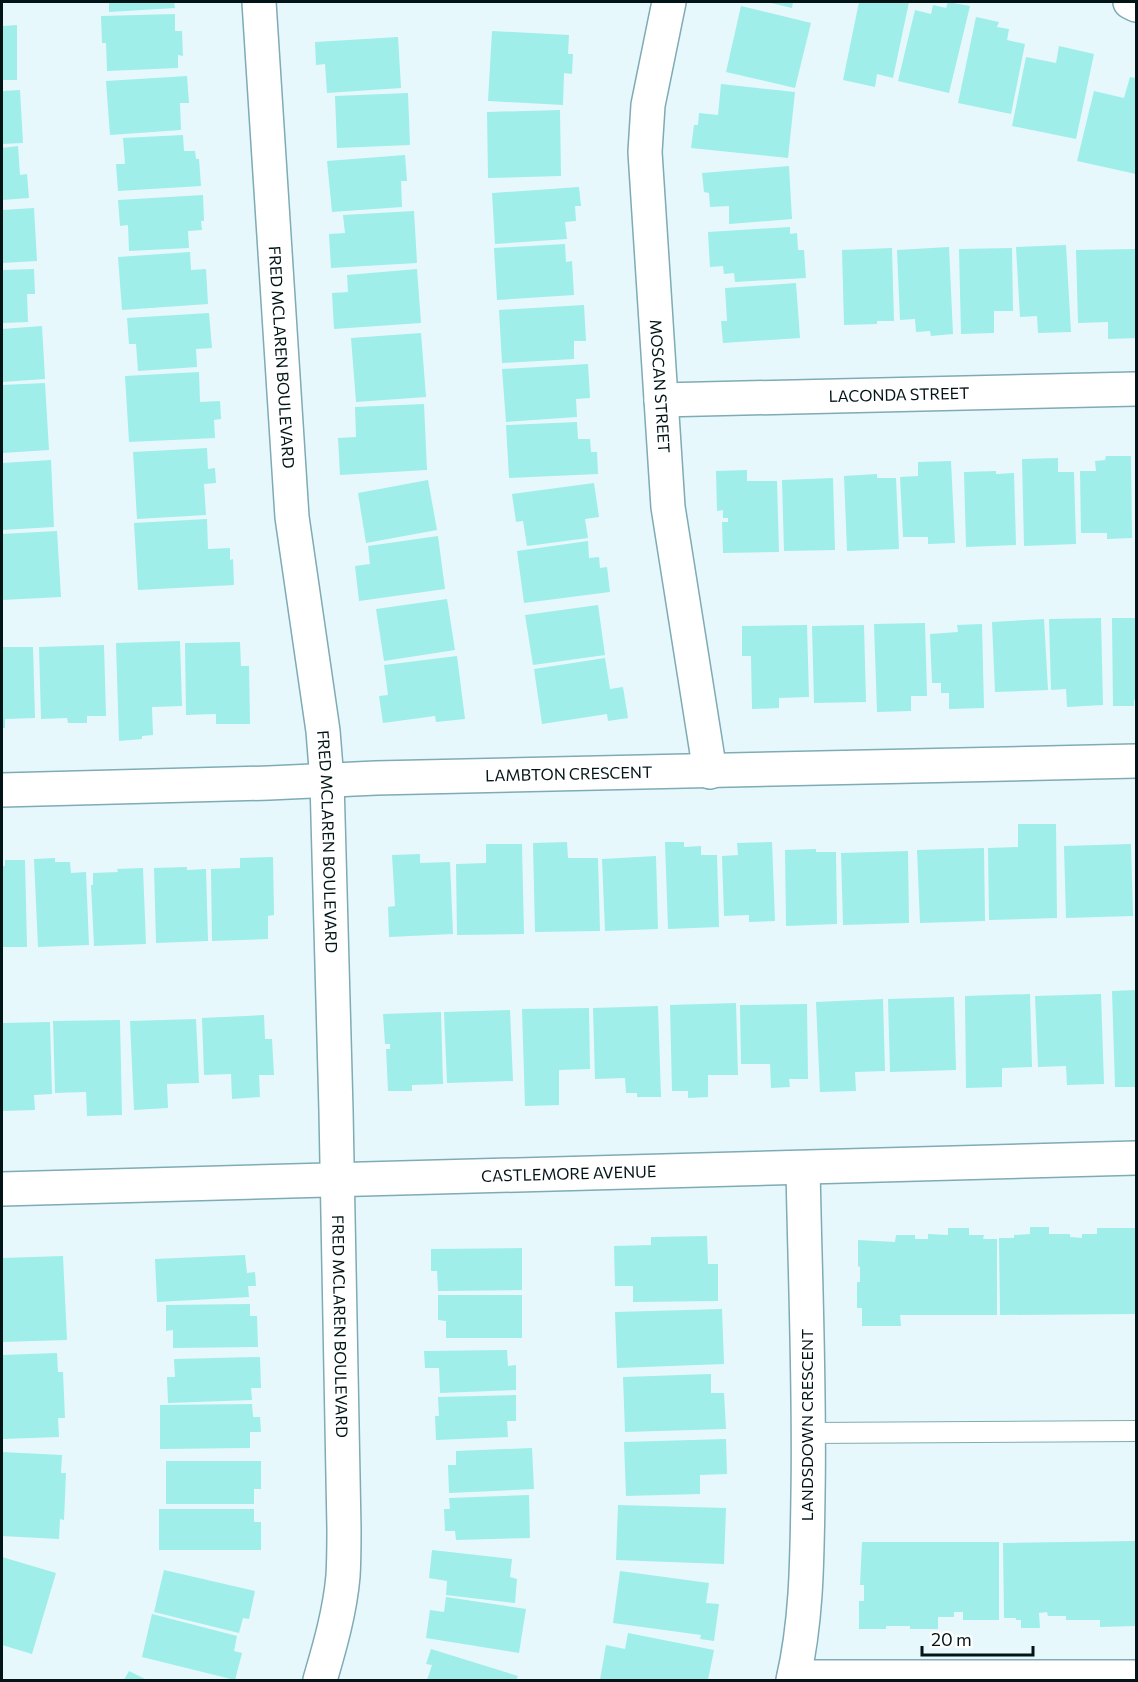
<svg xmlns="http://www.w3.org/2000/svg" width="1138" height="1682" font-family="Commissioner,sans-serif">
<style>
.building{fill:#9feee9}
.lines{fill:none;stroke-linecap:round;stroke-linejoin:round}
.service-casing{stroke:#7fabb4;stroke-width:22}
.minor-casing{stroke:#7fabb4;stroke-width:36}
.tertiary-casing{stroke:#7fabb4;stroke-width:36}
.service{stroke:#fff;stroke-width:20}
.minor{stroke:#fff;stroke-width:33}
.tertiary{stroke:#fff;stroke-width:33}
.labels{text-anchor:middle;stroke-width:5;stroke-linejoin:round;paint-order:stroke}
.street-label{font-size:16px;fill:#031417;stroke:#fff}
</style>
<rect width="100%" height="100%" fill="#e6f8fc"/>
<g class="building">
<polygon points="109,2 174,2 175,8 109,12"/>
<polygon points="767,2 793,2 792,8"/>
<polygon points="859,2 909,2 893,78 877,74 875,87 843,80"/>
<polygon points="948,2 970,6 949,93 898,81 915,10 931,14 933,5 946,8"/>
<polygon points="741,6 811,23 795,88 726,72"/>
<polygon points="175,14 175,31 182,31 183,56 178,55 178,68 107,71 106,43 102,43 101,16"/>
<polygon points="976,17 999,22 997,27 1009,29 1007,40 1025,44 1011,114 958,103"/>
<polygon points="17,25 17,80 2,80 2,26"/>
<polygon points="492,31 569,35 568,54 573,54 572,74 564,73 563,105 488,101"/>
<polygon points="398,37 401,88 327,93 325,64 316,65 315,42"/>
<polygon points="1059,46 1094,54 1076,139 1012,126 1026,57 1056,63"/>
<polygon points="187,76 189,103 180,103 181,130 110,135 106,81"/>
<polygon points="1130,77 1136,78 1136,174 1077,161 1094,91 1124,98"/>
<polygon points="721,84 795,92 788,158 691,148 694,125 698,125 699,113 718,115"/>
<polygon points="20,90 23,143 2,144 2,91"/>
<polygon points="408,93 410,145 337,148 335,96"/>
<polygon points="560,110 561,176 488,178 487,112"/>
<polygon points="183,135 184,151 195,151 196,159 199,159 201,186 118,191 116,164 125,164 123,138"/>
<polygon points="18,146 20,175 27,174 29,198 2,200 2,148"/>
<polygon points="405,155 407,181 401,181 402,207 332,212 327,161"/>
<polygon points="789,166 792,219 729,224 729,206 710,207 709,193 704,192 702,173"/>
<polygon points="579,187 581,206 575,206 576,221 565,222 567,239 495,244 492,193"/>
<polygon points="203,195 204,221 201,221 202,230 188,231 189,248 129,251 128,225 120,226 118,200"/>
<polygon points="34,208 37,261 2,263 2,210"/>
<polygon points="414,211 417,263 331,268 329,234 345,233 343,215"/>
<polygon points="790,227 790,234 797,233 798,250 804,250 806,278 735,282 734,273 724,274 723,266 710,267 708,232"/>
<polygon points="565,244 566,262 572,261 574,295 497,300 494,248"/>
<polygon points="1066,245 1071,332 1038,333 1037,316 1020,317 1016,247"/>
<polygon points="949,247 953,334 931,336 930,331 916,332 915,319 900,320 897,250"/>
<polygon points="892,248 894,321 877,321 877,324 844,325 842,250"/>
<polygon points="1012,248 1013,311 994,311 994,333 961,334 959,249"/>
<polygon points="1136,249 1136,338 1108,339 1108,322 1078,323 1076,250"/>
<polygon points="190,252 191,270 206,269 208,304 122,310 118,257"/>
<polygon points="34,269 35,294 27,294 28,322 2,323 2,270"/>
<polygon points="417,269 421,323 334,329 332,293 348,292 347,275"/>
<polygon points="796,283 800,338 723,343 721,321 727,321 725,288"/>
<polygon points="584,305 586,341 574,341 574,359 502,363 499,310"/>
<polygon points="209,313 212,348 196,349 197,367 138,371 136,344 129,344 127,318"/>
<polygon points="42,326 45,379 2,382 2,329"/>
<polygon points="421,333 426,397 356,402 351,338"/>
<polygon points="588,364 590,398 576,399 577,417 506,422 502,369"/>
<polygon points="199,372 200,402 220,401 221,419 214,420 215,438 129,442 125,376"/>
<polygon points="45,383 49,450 2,453 2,385"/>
<polygon points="424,404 427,470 340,475 338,438 356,437 355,407"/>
<polygon points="577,422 578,439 590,439 591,452 597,452 598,474 509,478 506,425"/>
<polygon points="207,448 208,469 215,468 216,483 204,484 206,515 137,519 133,452"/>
<polygon points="1106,456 1131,456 1132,538 1107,539 1107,533 1081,533 1080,471 1096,471 1095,461 1105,460"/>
<polygon points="1058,458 1058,472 1074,472 1076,544 1024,546 1022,459"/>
<polygon points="51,460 54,527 2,530 2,463"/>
<polygon points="951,461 955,543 928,544 928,537 903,537 900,477 918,476 918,462"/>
<polygon points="747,470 747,481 777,481 779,552 723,553 722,522 728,522 728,518 723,518 723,510 717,511 716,471"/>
<polygon points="996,471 996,474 1014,473 1016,545 966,547 964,472"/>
<polygon points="877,474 877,478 896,478 899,549 847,551 844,476"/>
<polygon points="833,478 835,550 784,551 782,480"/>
<polygon points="428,480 437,530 366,543 358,493"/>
<polygon points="594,483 599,517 585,519 588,538 527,546 523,521 516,522 512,494"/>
<polygon points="207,519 208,549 230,548 230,560 233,559 234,585 138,590 134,523"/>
<polygon points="57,531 61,597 2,600 2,534"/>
<polygon points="438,536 445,589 359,601 355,566 370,564 368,546"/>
<polygon points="588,541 589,558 599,557 600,568 607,567 610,592 524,603 517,551"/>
<polygon points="447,599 455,650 384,661 376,609"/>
<polygon points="598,605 605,655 533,665 525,615"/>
<polygon points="1101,618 1103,705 1067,707 1066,689 1051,690 1049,619"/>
<polygon points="1112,618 1136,618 1136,700 1134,700 1134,706 1113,706"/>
<polygon points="1044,619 1048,690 995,692 992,622"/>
<polygon points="925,623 927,696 911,696 911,711 877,712 874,624"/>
<polygon points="982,624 984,708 949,709 949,693 941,693 941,683 932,683 930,634 958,632 957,625"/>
<polygon points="807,625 809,697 779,698 779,708 752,709 751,656 742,656 742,626"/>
<polygon points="864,625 866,702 814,703 812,626"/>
<polygon points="180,641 182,706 152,707 153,735 142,736 142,739 119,741 116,643"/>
<polygon points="240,642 241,666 249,666 250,724 216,724 216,714 186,715 185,643"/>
<polygon points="104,645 106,716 87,716 87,723 68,723 67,718 41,719 39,647"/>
<polygon points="2,647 33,647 35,718 5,719 5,728 2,728"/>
<polygon points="457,656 465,719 436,722 435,716 383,723 379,696 388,695 384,665"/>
<polygon points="605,658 610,689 623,687 628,718 608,721 607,714 542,724 534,669"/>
<polygon points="1018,824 1056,824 1057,918 989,920 988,848 1018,847"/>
<polygon points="567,842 568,858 598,858 600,931 535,932 533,843"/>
<polygon points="665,842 684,842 684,847 701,846 701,855 717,855 719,927 668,929"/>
<polygon points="772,842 775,921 749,922 749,915 724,916 722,856 738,855 737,843"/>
<polygon points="486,844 522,844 524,934 457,935 456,864 486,863"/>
<polygon points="1131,844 1133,916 1066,918 1064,846"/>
<polygon points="984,848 985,921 920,923 917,850"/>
<polygon points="816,849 816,852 836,852 837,924 786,926 785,850"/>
<polygon points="908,851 909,923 843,925 841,853"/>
<polygon points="420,854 420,863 450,862 453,934 389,937 388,907 395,906 392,855"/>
<polygon points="656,856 658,929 605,931 602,859"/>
<polygon points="273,857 274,915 268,916 268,939 212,941 211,869 240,868 240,858"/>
<polygon points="55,858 55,862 70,862 71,873 86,872 89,945 38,947 34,859"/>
<polygon points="5,860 25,860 27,947 2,947 2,866 5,866"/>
<polygon points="187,867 187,870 206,869 208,941 156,943 154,868"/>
<polygon points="143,868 146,944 94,946 91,885 93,885 93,873 118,872 117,869"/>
<polygon points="1136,990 1136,1087 1115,1087 1112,991"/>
<polygon points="1030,994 1032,1067 1002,1068 1002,1087 966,1088 965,996"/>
<polygon points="1101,994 1104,1084 1067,1085 1066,1066 1038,1067 1035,996"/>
<polygon points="954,997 956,1070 890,1072 888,999"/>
<polygon points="883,999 885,1071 855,1072 856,1091 820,1092 816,1002"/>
<polygon points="736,1003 738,1075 708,1075 708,1097 688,1098 688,1091 672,1091 670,1005"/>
<polygon points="807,1004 808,1079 789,1079 790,1087 771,1088 770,1064 741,1064 740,1005"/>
<polygon points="658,1006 661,1097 637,1097 637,1093 626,1093 625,1078 595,1079 593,1008"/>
<polygon points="589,1008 590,1069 559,1070 559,1105 525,1106 522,1009"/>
<polygon points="510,1010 513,1081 447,1083 444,1012"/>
<polygon points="441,1012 443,1084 412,1085 412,1091 388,1091 386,1049 390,1049 390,1044 385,1044 383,1014"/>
<polygon points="264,1015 265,1039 272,1039 274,1075 259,1075 260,1097 232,1099 231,1074 204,1075 202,1018"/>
<polygon points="196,1019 199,1083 167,1084 168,1108 134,1110 130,1021"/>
<polygon points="120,1020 122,1115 87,1116 86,1092 55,1093 53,1021"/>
<polygon points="50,1022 52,1094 34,1095 35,1110 2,1111 2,1023"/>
<polygon points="1030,1227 1049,1227 1049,1234 1070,1234 1070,1237 1082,1238 1082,1234 1097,1234 1097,1228 1136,1228 1136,1314 1000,1315 999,1238 1014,1238 1014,1235 1030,1234"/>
<polygon points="948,1228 969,1228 969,1235 984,1235 983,1239 997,1239 997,1315 900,1315 901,1326 862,1326 862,1308 857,1308 857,1282 860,1282 860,1267 858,1266 858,1240 895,1242 896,1235 915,1235 915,1239 928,1239 928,1234 948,1235"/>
<polygon points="707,1236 708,1264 718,1264 718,1301 633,1302 633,1286 615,1286 614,1246 651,1245 651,1237"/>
<polygon points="522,1248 522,1290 438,1291 437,1271 431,1271 431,1249"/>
<polygon points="245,1255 247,1273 255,1272 256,1286 248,1286 249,1297 157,1302 155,1259"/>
<polygon points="63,1256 67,1340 2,1342 2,1258"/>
<polygon points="438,1295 522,1295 522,1338 446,1338 446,1321 438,1320"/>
<polygon points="250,1304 250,1316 257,1316 258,1347 173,1348 173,1330 166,1331 166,1305"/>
<polygon points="722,1309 724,1364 617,1368 615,1312"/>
<polygon points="507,1350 508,1366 516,1365 516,1390 440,1393 439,1368 425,1368 424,1351"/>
<polygon points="57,1353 58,1372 63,1372 65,1418 58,1418 59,1437 2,1439 2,1355"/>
<polygon points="260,1357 261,1388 251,1388 252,1400 168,1403 167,1377 175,1377 174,1359"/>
<polygon points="711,1374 711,1393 724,1393 726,1429 625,1432 623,1377"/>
<polygon points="516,1395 516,1421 507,1421 508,1437 436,1440 435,1416 439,1416 438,1397"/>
<polygon points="252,1404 253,1417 260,1417 261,1432 250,1432 250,1448 160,1449 160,1405"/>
<polygon points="726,1439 727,1474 700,1475 700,1494 626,1496 624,1442"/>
<polygon points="532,1448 534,1489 449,1493 448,1465 456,1465 456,1451"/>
<polygon points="2,1452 62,1455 61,1473 66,1473 64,1520 60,1519 59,1539 2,1536"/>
<polygon points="166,1461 261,1461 261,1489 254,1489 254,1504 166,1504"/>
<polygon points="529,1495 530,1538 456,1540 455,1531 445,1531 444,1509 450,1509 449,1498"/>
<polygon points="618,1505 726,1508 724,1564 616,1560"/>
<polygon points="159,1509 254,1509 254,1522 261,1522 261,1550 159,1550"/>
<polygon points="1136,1541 1136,1626 1100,1627 1100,1620 1066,1620 1066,1616 1048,1616 1047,1612 1039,1613 1040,1628 1021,1628 1021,1620 1016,1620 1016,1618 1004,1618 1003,1543"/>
<polygon points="862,1542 999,1542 999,1620 963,1620 963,1612 954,1612 954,1617 938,1617 938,1629 910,1629 910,1626 886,1626 886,1629 859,1629 859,1601 864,1601 864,1585 860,1585"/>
<polygon points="432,1550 512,1559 510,1577 517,1579 515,1603 446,1595 447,1581 429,1578"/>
<polygon points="2,1557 56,1573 32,1654 2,1645"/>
<polygon points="164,1570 255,1591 249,1619 243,1618 239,1633 154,1612"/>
<polygon points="620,1571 709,1583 706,1603 719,1604 714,1641 700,1639 701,1635 613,1623"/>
<polygon points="446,1597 526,1609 519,1653 426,1638 430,1610 444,1612"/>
<polygon points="152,1614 237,1636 234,1651 242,1653 235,1680 142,1657"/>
<polygon points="628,1633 714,1650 708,1680 600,1680 606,1645 625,1649"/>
<polygon points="431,1649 518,1676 516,1680 427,1680 432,1665 426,1664"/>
<polygon points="129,1671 147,1680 124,1680"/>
</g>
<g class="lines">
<g class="service-casing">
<polyline id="service" points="810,1433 1136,1431"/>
</g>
<g class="minor-casing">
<g id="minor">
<path id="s1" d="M259 2 292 517 323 731 327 781 336 1111 344 1529C344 1544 344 1560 343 1576 340 1611 330 1646 320 1680"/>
<path id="s2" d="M669 2 648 105 645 152 668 507 710 772"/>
<polyline points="1130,2 1136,5"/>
<path id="s3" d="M661 400 1136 389"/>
<path id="s4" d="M2 790 269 783 376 778 1136 761"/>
<polyline points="794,1677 1136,1677"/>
<path d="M793 1680C807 1620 807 1557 808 1495 810 1386 805 1277 803 1168"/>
</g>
</g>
<g class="tertiary-casing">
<g id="tertiary">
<path id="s5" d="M2 1189 1136 1158"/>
</g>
</g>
<use href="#service" class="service"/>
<use href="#minor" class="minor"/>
<use href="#tertiary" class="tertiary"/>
</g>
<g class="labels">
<g class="street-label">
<text dy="6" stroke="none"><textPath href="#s1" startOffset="356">FRED MCLAREN BOULEVARD</textPath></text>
<text dy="6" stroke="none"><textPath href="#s2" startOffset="387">MOSCAN STREET</textPath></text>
<text dy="6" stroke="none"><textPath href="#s3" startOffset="238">LACONDA STREET</textPath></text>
<text dy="6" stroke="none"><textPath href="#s4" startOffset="567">LAMBTON CRESCENT</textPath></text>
<text dy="6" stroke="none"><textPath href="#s1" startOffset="843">FRED MCLAREN BOULEVARD</textPath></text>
<text dy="6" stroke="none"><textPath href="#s5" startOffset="567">CASTLEMORE AVENUE</textPath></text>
<text dy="6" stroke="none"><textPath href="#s1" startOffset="1328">FRED MCLAREN BOULEVARD</textPath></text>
<text transform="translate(807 1425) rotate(-90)" y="6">LANDSDOWN CRESCENT</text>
</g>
</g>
<rect width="1138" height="1682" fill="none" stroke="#031417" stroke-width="6"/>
<path d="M922 1646v9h111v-9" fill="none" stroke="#031417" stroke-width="3"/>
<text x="931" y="1646" font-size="18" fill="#031417" stroke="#ffffff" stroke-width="4.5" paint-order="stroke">20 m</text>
</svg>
